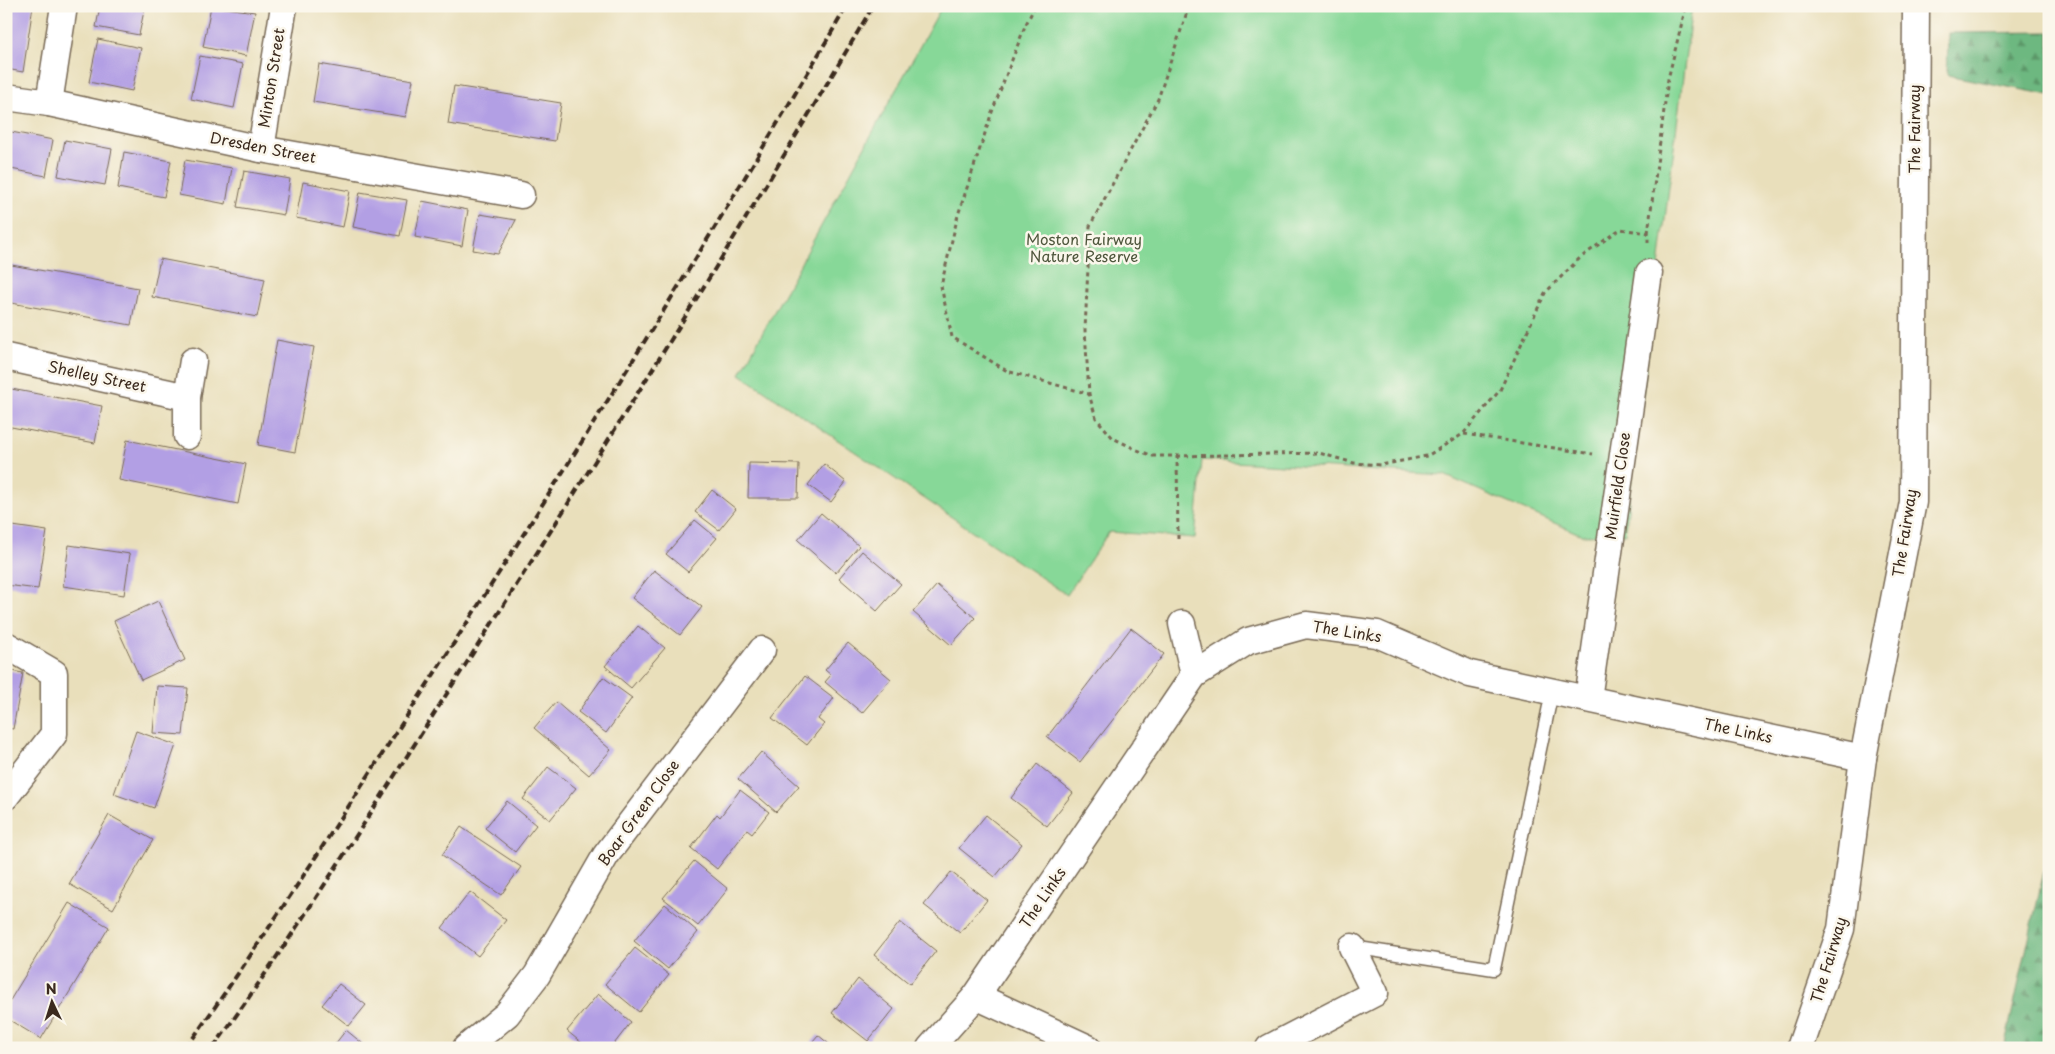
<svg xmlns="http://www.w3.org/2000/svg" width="2055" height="1054" font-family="'Playpen Sans',sans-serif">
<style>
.forest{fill:url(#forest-firs);stroke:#54714f}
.green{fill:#87d898;stroke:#61815b}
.building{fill:#b29fe4}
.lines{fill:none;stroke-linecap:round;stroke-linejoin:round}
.lane-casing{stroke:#786955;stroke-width:15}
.street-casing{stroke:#786955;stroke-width:29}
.path{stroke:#786955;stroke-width:3;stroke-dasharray:4 4;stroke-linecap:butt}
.lane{stroke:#fff;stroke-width:12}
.street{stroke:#fff;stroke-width:26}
.rail{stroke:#3b2a1e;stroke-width:4;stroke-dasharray:8 4;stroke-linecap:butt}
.labels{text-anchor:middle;stroke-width:5;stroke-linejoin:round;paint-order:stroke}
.street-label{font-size:15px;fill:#3b2a1e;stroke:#fbf7ec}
.park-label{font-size:15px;fill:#4e563c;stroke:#fbf7ec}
</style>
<defs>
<pattern id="forest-firs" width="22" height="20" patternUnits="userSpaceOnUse" patternTransform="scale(1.25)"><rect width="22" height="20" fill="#6db880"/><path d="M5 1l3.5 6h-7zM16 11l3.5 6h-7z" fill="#5b9668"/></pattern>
</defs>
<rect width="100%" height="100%" fill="#fbf7ec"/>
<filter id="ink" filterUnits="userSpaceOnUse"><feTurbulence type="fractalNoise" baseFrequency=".02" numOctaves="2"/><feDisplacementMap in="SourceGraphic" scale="10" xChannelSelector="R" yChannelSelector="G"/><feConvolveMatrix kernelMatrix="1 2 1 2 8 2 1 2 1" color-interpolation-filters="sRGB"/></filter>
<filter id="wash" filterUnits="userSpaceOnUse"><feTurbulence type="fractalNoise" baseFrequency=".0096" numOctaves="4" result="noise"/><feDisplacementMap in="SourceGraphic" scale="20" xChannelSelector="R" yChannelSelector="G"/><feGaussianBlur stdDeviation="1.12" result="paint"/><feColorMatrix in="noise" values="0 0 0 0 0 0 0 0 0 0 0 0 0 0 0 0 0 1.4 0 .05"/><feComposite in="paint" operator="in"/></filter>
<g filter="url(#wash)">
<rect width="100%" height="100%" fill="#e9dfbb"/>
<g class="forest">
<polygon points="2049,32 2049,95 1947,75 1948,33"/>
<polygon points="2049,849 2049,1048 2004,1048"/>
</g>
<polygon class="green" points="942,6 1692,6 1625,534 1582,535 1444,475 1202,460 1195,538 1109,532 1067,595 740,374"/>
<g id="blocks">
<g class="building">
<polygon points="6,6 33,6 23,72 6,69"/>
<polygon points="100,6 145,6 139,35 96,27"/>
<polygon points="211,6 255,12 246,56 203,47"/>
<polygon points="98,39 141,48 132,91 89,82"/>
<polygon points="200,56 243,64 234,108 191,99"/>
<polygon points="319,64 413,80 406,117 313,102"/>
<polygon points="454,86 561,103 555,141 448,124"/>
<polygon points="6,131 53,140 46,176 6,168"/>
<polygon points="65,140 112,149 105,185 58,176"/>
<polygon points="124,152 171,161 164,197 118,188"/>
<polygon points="185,160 232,168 226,204 179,195"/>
<polygon points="244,171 290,179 284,215 237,207"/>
<polygon points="303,182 350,191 343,227 296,218"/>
<polygon points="360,192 407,200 400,236 353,227"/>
<polygon points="422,201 468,210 462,246 415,237"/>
<polygon points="480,214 516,220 498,254 473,250"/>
<polygon points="160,259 265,279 257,317 152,297"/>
<polygon points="6,264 138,288 131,325 6,302"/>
<polygon points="277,340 314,347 295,452 258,445"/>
<polygon points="6,388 102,406 95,443 6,426"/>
<polygon points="127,440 246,464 238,504 119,480"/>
<polygon points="749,463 799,464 798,498 748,498"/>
<polygon points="824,464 846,482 831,502 808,485"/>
<polygon points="712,490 736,509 719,530 695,512"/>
<polygon points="821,513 859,546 836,573 798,540"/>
<polygon points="695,520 717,538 688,572 666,554"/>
<polygon points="6,525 47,531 38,589 6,585"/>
<polygon points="69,545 130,554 124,595 63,586"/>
<polygon points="862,551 901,584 877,611 839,578"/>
<polygon points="654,570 702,607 680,635 632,598"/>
<polygon points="937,585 975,618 951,645 913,612"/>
<polygon points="158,601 185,660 141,680 114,621"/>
<polygon points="638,626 665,648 631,688 605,666"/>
<polygon points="1131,628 1164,654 1080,762 1047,737"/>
<polygon points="848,643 891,679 862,713 825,682 831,675 825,670"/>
<polygon points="6,670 23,673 13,729 6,728"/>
<polygon points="805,676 834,698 818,719 824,724 807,745 772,718"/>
<polygon points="603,677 632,698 606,733 578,712"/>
<polygon points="157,686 188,688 183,735 153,733"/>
<polygon points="556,702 611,750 589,775 534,728"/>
<polygon points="136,731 176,745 154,808 114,794"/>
<polygon points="761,752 799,786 776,812 738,779"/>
<polygon points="1037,764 1073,793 1047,826 1011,798"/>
<polygon points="548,767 576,788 550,820 523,799"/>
<polygon points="740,790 769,812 752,834 747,830 717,869 691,848 717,814 720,817"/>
<polygon points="507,801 536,825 515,852 485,828"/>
<polygon points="109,815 153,840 113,909 69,884"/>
<polygon points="986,815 1022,844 995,877 959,848"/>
<polygon points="461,827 521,867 501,895 442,855"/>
<polygon points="694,861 728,889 698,926 663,898"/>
<polygon points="951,872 987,900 960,933 924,905"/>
<polygon points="470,892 506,920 478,956 442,928"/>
<polygon points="69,903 109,927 41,1039 6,1018 6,1007"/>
<polygon points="665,904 698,932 668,969 634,941"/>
<polygon points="900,922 936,951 910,984 874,955"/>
<polygon points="635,948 669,975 639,1012 605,984"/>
<polygon points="858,979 894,1009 868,1041 832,1013"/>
<polygon points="339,984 366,1005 349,1026 322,1005"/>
<polygon points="598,994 631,1022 611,1048 588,1048 567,1031"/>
<polygon points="346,1030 368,1048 332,1048"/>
<polygon points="818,1035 834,1048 807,1048"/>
</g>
</g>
</g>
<g filter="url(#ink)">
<use href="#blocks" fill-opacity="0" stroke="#786955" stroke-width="1"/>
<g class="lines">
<g class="lane-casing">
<polyline id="lane" points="1352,947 1494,969 1552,692"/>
</g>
<g class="street-casing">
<g id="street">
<polyline points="6,97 49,103 261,149 521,195"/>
<polyline points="49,103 64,6"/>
<polyline points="261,149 284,6"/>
<polyline points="6,357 187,397"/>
<polyline points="187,436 187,397 193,361"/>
<polyline points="1182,624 1194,675"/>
<polyline points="6,645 54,673 54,734 6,796"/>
<polyline points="1588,699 1649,273"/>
<polyline points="976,996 1088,1048"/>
<polyline points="466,1048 507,1014 537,975 606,855 762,650"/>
<polyline points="930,1048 976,996 1194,675 1248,641 1306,625 1377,634 1470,674 1863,758"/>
<polyline points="1269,1048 1375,993 1352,947"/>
<polyline points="1800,1048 1841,929 1863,758 1913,502 1916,6"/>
</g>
</g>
<g class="path">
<polyline points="1035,6 1025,26 992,112 958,215 941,286 952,337 1007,371 1089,394"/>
<polyline points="1648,233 1668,79 1686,6"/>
<polyline points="1464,434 1593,454"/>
<polyline points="1177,456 1319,453 1354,463 1381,465 1427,456 1463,434 1500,390 1545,293 1580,258 1620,229 1648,233 1648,245"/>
<polyline points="1178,539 1177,456 1153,456 1135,449 1113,438 1096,418 1089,394 1085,330 1090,226 1158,99 1189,6"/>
</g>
<use href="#lane" class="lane"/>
<use href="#street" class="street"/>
<g class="rail">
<path d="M186 1048C274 925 354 797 436 671 577 452 715 231 847 6"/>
<path d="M213 1048C299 929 376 804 455 681 598 458 739 234 873 6"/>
</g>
</g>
</g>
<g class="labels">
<g class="street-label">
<text transform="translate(272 78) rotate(-81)" y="5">Minton Street</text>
<text transform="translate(1915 129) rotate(-90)" y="5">The Fairway</text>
<text transform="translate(263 148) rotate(11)" y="5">Dresden Street</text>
<text transform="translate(97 377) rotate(12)" y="5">Shelley Street</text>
<text transform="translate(1618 486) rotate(-82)" y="5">Muirfield Close</text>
<text transform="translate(1905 533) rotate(-81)" y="5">The Fairway</text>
<text transform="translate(1347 632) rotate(9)" y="5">The Links</text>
<text transform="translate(1738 731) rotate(12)" y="5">The Links</text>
<text transform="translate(639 813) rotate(-54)" y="5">Boar Green Close</text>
<text transform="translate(1043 898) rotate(-56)" y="5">The Links</text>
<text transform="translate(1829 960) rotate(-73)" y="5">The Fairway</text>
</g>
<g class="park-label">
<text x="1084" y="245">Moston Fairway<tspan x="1084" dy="17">Nature Reserve</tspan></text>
</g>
</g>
<rect width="2055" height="1054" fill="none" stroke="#fbf7ec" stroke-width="25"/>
<g transform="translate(52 1002) rotate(356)" stroke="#fbf7ec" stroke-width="4" paint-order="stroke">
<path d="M0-4L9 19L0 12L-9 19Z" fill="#3b2a1e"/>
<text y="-8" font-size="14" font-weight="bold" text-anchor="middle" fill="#3b2a1e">N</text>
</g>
</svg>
